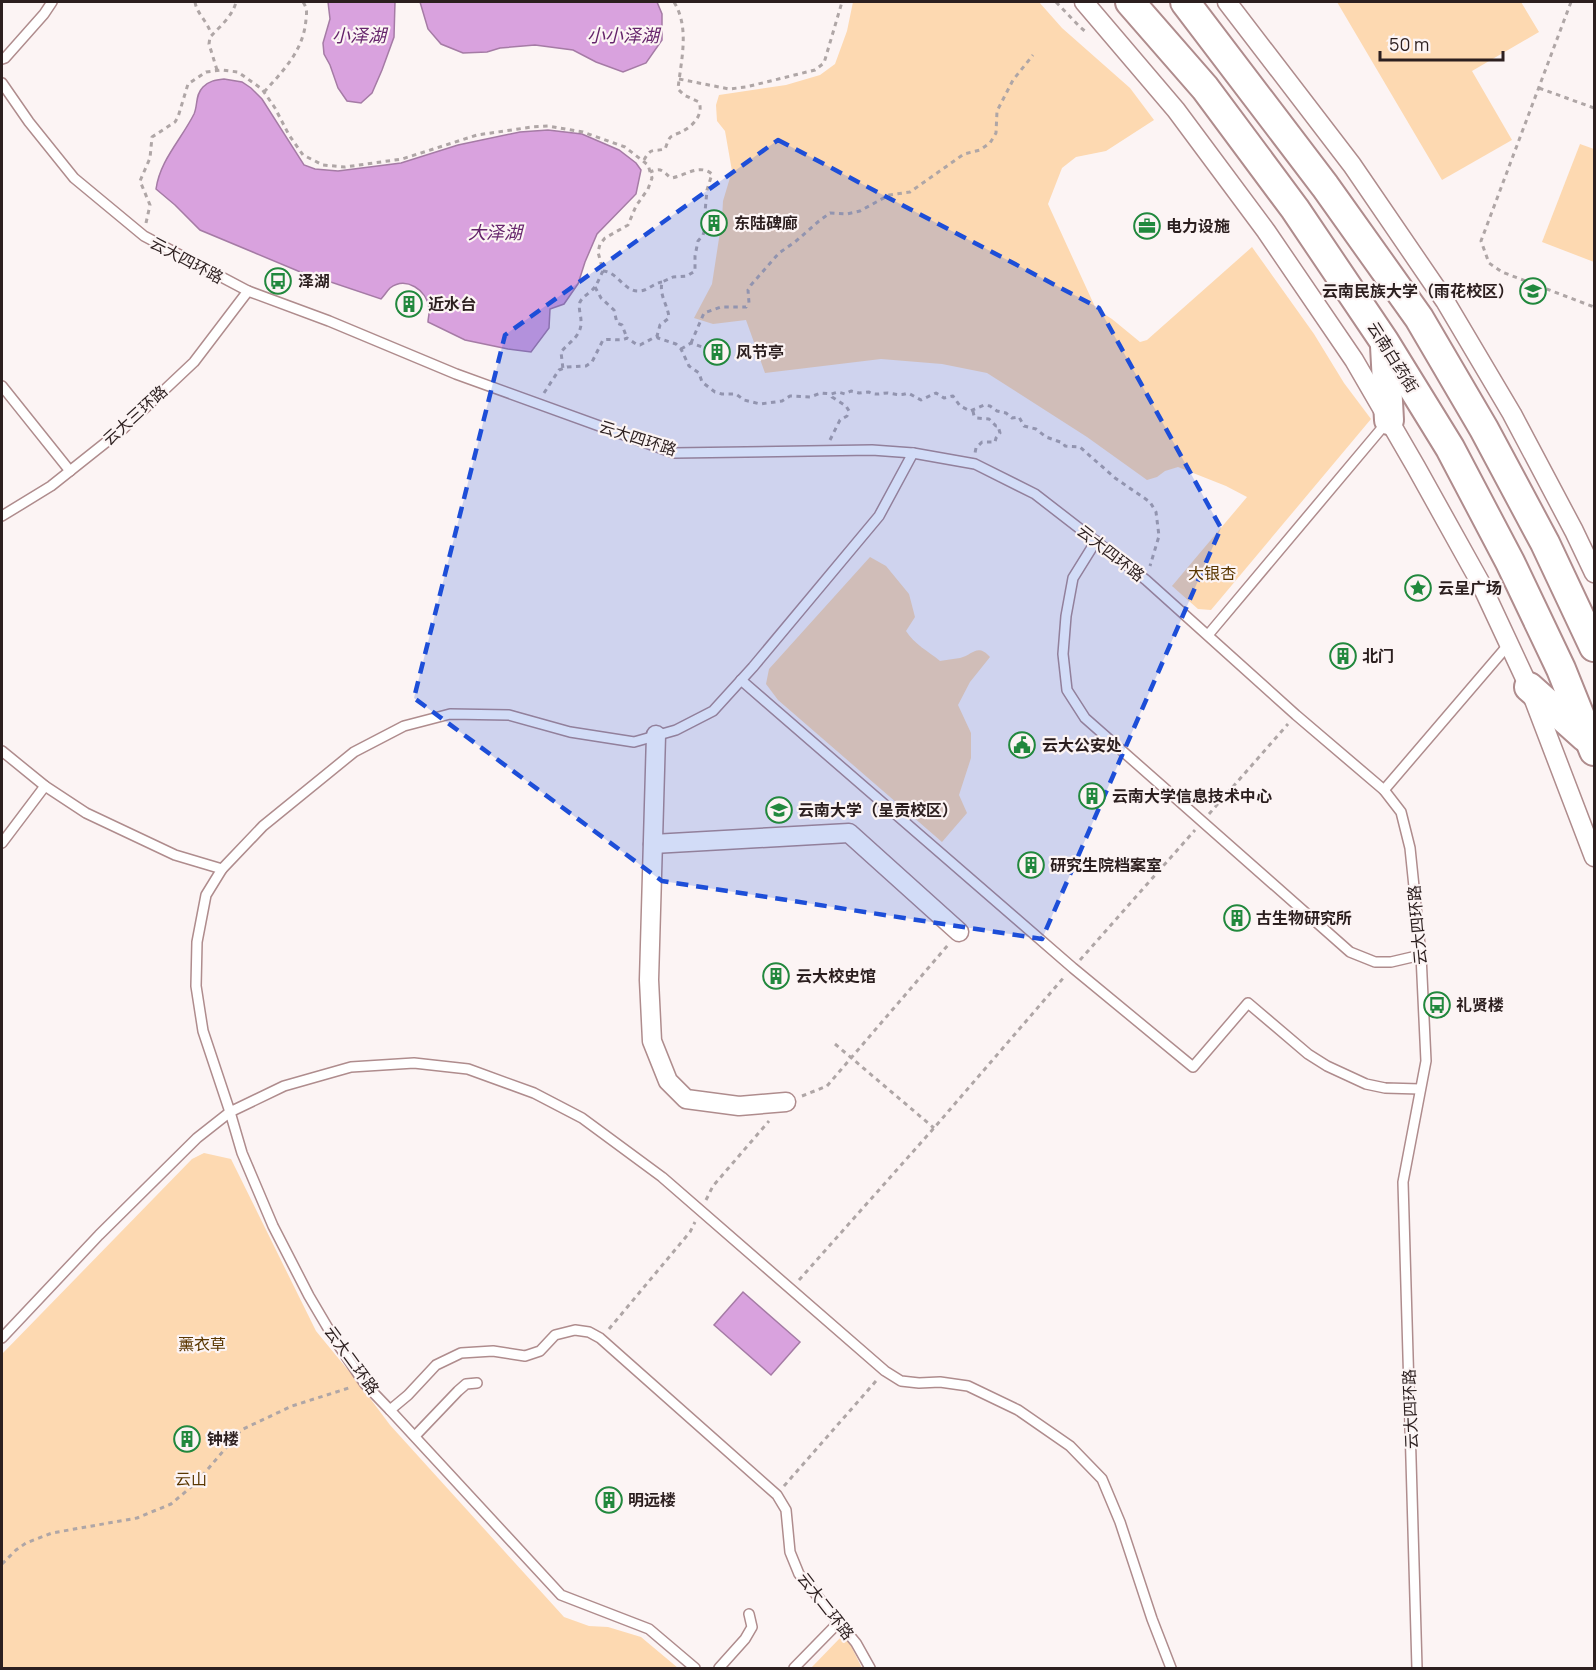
<svg xmlns="http://www.w3.org/2000/svg" width="1596" height="1670" font-family="Manrope,'Noto Sans SC',sans-serif">
<style>
.green{fill:#fdd9b1}
.water{fill:#d9a2de;stroke:#a57ba5;stroke-width:1.5}
.lines{fill:none;stroke-linecap:round;stroke-linejoin:round}
.lane-casing{stroke:#af8c8d;stroke-width:12}
.street-casing{stroke:#af8c8d;stroke-width:21}
.primary-casing{stroke:#af8c8d;stroke-width:32}
.path{stroke:#afa6a6;stroke-width:3;stroke-dasharray:4.5 4.5;stroke-linecap:butt}
.lane{stroke:#fff;stroke-width:9}
.street{stroke:#fff;stroke-width:18}
.primary{stroke:#fff;stroke-width:28}
.marked{fill:#1d4ed8;fill-opacity:0.2;stroke:#1d4ed8;stroke-width:4.5;stroke-dasharray:12 8;stroke-linejoin:round}
.labels{text-anchor:middle;stroke-width:4.5;stroke-linejoin:round;paint-order:stroke}
.poi-label{font-size:16px;font-weight:bold;fill:#2c1f1f;stroke:#fcf4f4;text-anchor:start}
.street-label{font-size:16px;fill:#2c1f1f;stroke:#fcf4f4}
.park-label{font-size:16px;fill:#5a3701;stroke:#fcf4f4}
.water-label{font-size:18px;font-style:italic;fill:#65246b;stroke:#fcf4f4}
</style>
<rect width="100%" height="100%" fill="#fcf4f4"/>
<g class="green">
<polygon points="853,2 1039,2 1062,28 1130,88 1154,120 1106,151 1076,157 1062,168 1048,204 1096,309 1112,319 1140,342 1147,340 1252,247 1314,334 1344,383 1371,419 1211,610 1198,609 1172,586 1247,497 1226,486 1178,467 1165,471 1157,477 1147,480 1087,437 987,373 942,364 881,359 765,373 746,320 713,324 694,318 712,284 722,219 723,201 732,171 725,131 717,121 716,105 719,95 786,85 820,75 835,64 847,31"/>
<polygon points="1337,2 1521,2 1539,32 1472,71 1512,140 1442,180"/>
<polygon points="1580,144 1594,149 1594,262 1542,242"/>
<path d="M870 557 886 566 909 594 915 617 906 631C914 644 928 651 940 661 946 660 953 659 960 658 973 655 977 643 990 657L970 682 958 705 971 733V758L959 795 967 813 942 842 778 700 766 684 769 669Z"/>
<polygon points="204,1153 231,1159 316,1331 357,1381 390,1425 564,1617 589,1626 608,1627 641,1637 678,1668 2,1668 2,1354 192,1159"/>
<polygon points="841,1637 849,1642 862,1668 811,1668"/>
</g>
<g class="water">
<polygon points="328,2 395,2 394,37 382,70 372,93 361,103 347,101 338,88 330,65 324,54 323,43 330,19"/>
<polygon points="420,2 657,2 662,14 662,40 646,63 623,72 596,62 573,50 535,45 500,48 487,52 463,53 441,44 428,29"/>
<path d="M224 79 242 82 251 88 262 99 304 165 315 169 338 171 401 163 458 145 520 132 548 130 582 134 619 150 636 163 641 170 636 194 597 234 585 262 578 284 564 304 550 309 549 328 531 352 508 349 465 340 428 322C428 318 430 312 429 308 427 290 406 276 390 288 387 291 384 296 381 299L298 271 200 230 175 205 156 189C160 160 181 140 194 114 198 105 195 95 203 87 209 81 215 80 224 79Z"/>
<polygon points="743,1292 800,1342 771,1375 714,1325"/>
</g>
<g class="lines">
<g class="lane-casing">
<g id="lane">
<polyline points="2,59 5,58 44,14 52,2"/>
<polyline points="2,83 29,122 74,178 144,236 248,291 329,321 456,374 674,453 872,450 913,453 975,464 1035,494 1146,580 1296,715 1384,790 1401,812 1410,848 1421,955 1426,1061 1403,1182 1417,1668"/>
<polyline points="2,386 70,471"/>
<polyline points="913,453 879,516 753,667 713,711 676,730 634,742 570,732 509,715 450,714 404,726 354,752 263,826 222,869 206,895 197,942 196,986 203,1031 230,1112 284,1086 351,1067 414,1063 468,1069 534,1093 582,1118 662,1177 885,1371 901,1381 919,1383 940,1382 968,1386 1018,1410 1070,1446 1102,1479 1120,1522 1152,1619 1171,1668"/>
<polyline points="2,516 51,486 124,428 194,362 248,291"/>
<polyline points="1096,541 1073,578 1066,616 1063,654 1067,690 1085,718 1350,952 1375,962 1391,962 1421,955"/>
<polyline points="1208,635 1387,422"/>
<polyline points="741,680 1073,968 1193,1067 1248,1003 1308,1054 1327,1066 1366,1084 1385,1088 1420,1089"/>
<polyline points="2,751 45,786 86,813 175,855 222,869"/>
<polyline points="1384,790 1509,644"/>
<polyline points="2,843 45,786"/>
<polyline points="2,1338 99,1235 197,1138 230,1112 242,1153 273,1226 309,1296 335,1340 365,1384 390,1410 408,1395 436,1365 461,1353 493,1351 525,1356 540,1351 555,1335 575,1330 589,1332 600,1338 777,1495 786,1510 790,1552 799,1574 856,1643 870,1668"/>
<polyline points="390,1410 561,1595 649,1629 695,1668"/>
<polyline points="415,1436 458,1391 466,1384 477,1383"/>
<polyline points="719,1668 745,1639 752,1627 749,1614"/>
<polyline points="794,1668 839,1622"/>
</g>
</g>
<g class="street-casing">
<g id="street">
<polyline points="1084,2 1176,110 1266,231 1354,360 1416,467 1480,582 1529,687 1594,857"/>
<polyline points="1227,2 1352,165 1445,301 1512,414 1574,531 1594,573"/>
<polyline points="656,735 649,980 652,1041 668,1081 686,1099 739,1106 786,1102"/>
<polyline points="653,844 849,833 959,932"/>
</g>
</g>
<g class="primary-casing">
<g id="primary">
<polyline points="1130,2 1205,88 1295,209 1384,341 1450,448 1510,562 1561,669 1594,751"/>
<polyline points="1185,2 1325,186 1419,318 1484,429 1545,543 1594,647"/>
<polyline points="1385,346 1389,420"/>
<polyline points="1529,687 1585,737"/>
</g>
</g>
<g class="path">
<path d="M195 2C197 14 208 22 211 34"/>
<polyline points="1056,2 1080,27 1086,32"/>
<polyline points="1571,2 1481,241 1489,263 1502,272 1594,307"/>
<path d="M217 70 209 44 210 37C220 27 233 15 236 2"/>
<polyline points="679,79 729,89 746,87 815,70 824,63 842,2"/>
<polyline points="1539,88 1594,108"/>
<path d="M264 92C283 71 304 50 306 19 307 12 307 8 303 2"/>
<path d="M644 160C651 147 653 152 665 149 667 145 668 138 672 136 672 135 680 133 681 132 692 127 704 115 699 102L684 95 678 89C681 60 690 28 674 2"/>
<path d="M146 223 150 205 140 181 150 158 152 137 175 122 178 117 188 84 206 72 221 70 238 72 262 89 275 108 289 135 303 155 323 165 345 167 402 159 477 135 532 127 548 126 583 132 625 147 648 165 652 178 648 189 636 206 628 225 605 238 600 244 598 252 603 271C600 276 598 283 594 288 590 293 583 296 580 302 578 308 581 315 581 321 582 336 569 342 561 352L563 369"/>
<path d="M603 271C618 272 625 293 640 291 647 291 654 283 662 282"/>
<polyline points="595,287 601,298 614,310 617,323 622,325 627,338"/>
<path d="M657 336 658 338 676 344 681 349 689 366 699 373 702 382 715 392 722 394H736L744 400 760 404 782 401 790 396 810 397 821 393 831 394 838 392 845 394 851 391 859 393 869 392C876 396 880 393 888 393 896 394 900 396 908 393L921 400 936 393 944 398 953 396 960 406 970 411 984 405 990 406 997 411 1006 413 1012 418 1019 417 1024 426 1036 429 1046 437 1063 443 1065 446 1080 447 1115 478 1150 502 1156 512 1159 536 1150 566"/>
<polyline points="691,343 704,313 721,307 746,307 749,303 748,290 751,285 779,253 795,242 819,221 830,213 847,214 860,211 889,195 910,192 964,154 980,150 990,143 996,133 997,111 1013,80 1033,55"/>
<polyline points="681,349 691,343 705,348"/>
<path d="M544 393 559 370 567 367 586 366 592 362 603 340C612 338 620 342 627 338L636 344 640 345 657 336 660 325 669 318C668 305 659 296 662 282L673 277 687 276 695 271V256L698 241 703 235 706 226 705 212 707 190 712 174C698 163 686 176 671 178 662 171 662 167 650 172"/>
<polyline points="973,411 974,416 977,418 989,419 996,426 998,426 1000,433 996,438 995,442 982,442 976,448 975,453"/>
<polyline points="830,440 840,420 847,416 849,411 846,406 832,397 831,394"/>
<polyline points="1209,814 1288,724"/>
<polyline points="1080,960 1195,830"/>
<polyline points="835,1044 934,1128"/>
<polyline points="802,1096 827,1086 948,945"/>
<polyline points="706,1200 713,1186 769,1121"/>
<polyline points="799,1280 934,1128 1065,976"/>
<polyline points="609,1329 690,1232 695,1222"/>
<polyline points="784,1486 876,1381"/>
<polyline points="2,1564 16,1550 26,1543 52,1533 137,1518 171,1504 197,1482 241,1430 292,1406 352,1387"/>
</g>
<use href="#lane" class="lane"/>
<use href="#street" class="street"/>
<use href="#primary" class="primary"/>
</g>
<path class="marked" d="M778 140 1099 308 1221 528 1042 939 662 881 414 698 505 335Z"/>
<defs>
<g id="building-ring" transform="scale(1.35)"><circle r="9.5" fill="#fcf4f4" stroke="#21883d" stroke-width="1.5"/><path d="M-4-6H4V6H1V3H-1V6H-4ZM-2.5-4.3h1.7v1.8h-1.7ZM.8-4.3h1.7v1.8H.8ZM-2.5-1h1.7V.8h-1.7ZM.8-1h1.7V.8H.8Z" fill="#21883d"/></g>
<g id="office-ring" transform="scale(1.35)"><circle r="9.5" fill="#fcf4f4" stroke="#21883d" stroke-width="1.5"/><path d="M-6-3h4V-5.5h4V-3h4V5H-6ZM-1-4.5V-3h2v-1.5ZM-6 0V1H6V0Z" fill="#21883d"/></g>
<g id="bus-ring" transform="scale(1.35)"><circle r="9.5" fill="#fcf4f4" stroke="#21883d" stroke-width="1.5"/><path d="M-5-6H5V4H4V6H2V4H-2V6H-4V4H-5ZM-3.5-4V0h7V-4ZM-3.5 1.2v1.5H-2V1.2ZM2 1.2v1.5H3.5V1.2Z" fill="#21883d"/></g>
<g id="university-ring" transform="scale(1.35)"><circle r="9.5" fill="#fcf4f4" stroke="#21883d" stroke-width="1.5"/><path d="M0-5L7-2L0 1L-7-2ZM-4 1L0 2.5L4 1V4Q0 6-4 4Z" fill="#21883d"/></g>
<g id="sight-ring" transform="scale(1.35)"><circle r="9.5" fill="#fcf4f4" stroke="#21883d" stroke-width="1.5"/><path d="M0-6L1.8-2.2L6-1.7L2.9 1.2L3.7 5.4L0 3.3L-3.7 5.4L-2.9 1.2L-6-1.7L-1.8-2.2Z" fill="#21883d"/></g>
<g id="civic-ring" transform="scale(1.35)"><circle r="9.5" fill="#fcf4f4" stroke="#21883d" stroke-width="1.5"/><path d="M-.6-6.5H3V-4.5H.6V-3L4-1V1h2V6H-6V1h2V-1L-.6-3ZM-1.2 2.5V6h2.4V2.5Z" fill="#21883d"/></g>
</defs>
<g fill-rule="evenodd">
<use href="#building-ring" x="714" y="223"/>
<use href="#office-ring" x="1147" y="226"/>
<use href="#bus-ring" x="278" y="281"/>
<use href="#university-ring" x="1533" y="291"/>
<use href="#building-ring" x="409" y="304"/>
<use href="#building-ring" x="717" y="352"/>
<use href="#sight-ring" x="1418" y="588"/>
<use href="#building-ring" x="1343" y="656"/>
<use href="#civic-ring" x="1022" y="745"/>
<use href="#building-ring" x="1092" y="796"/>
<use href="#university-ring" x="779" y="810"/>
<use href="#building-ring" x="1031" y="865"/>
<use href="#building-ring" x="1237" y="918"/>
<use href="#building-ring" x="776" y="976"/>
<use href="#bus-ring" x="1437" y="1005"/>
<use href="#building-ring" x="187" y="1439"/>
<use href="#building-ring" x="609" y="1500"/>
</g>
<g class="labels">
<g class="poi-label">
<text x="734" y="229">东陆碑廊</text>
<text x="1166" y="232">电力设施</text>
<text x="298" y="287">泽湖</text>
<text x="1514" y="297" text-anchor="end">云南民族大学（雨花校区）</text>
<text x="428" y="310">近水台</text>
<text x="736" y="358">风节亭</text>
<text x="1438" y="594">云呈广场</text>
<text x="1362" y="662">北门</text>
<text x="1042" y="751">云大公安处</text>
<text x="1112" y="802">云南大学信息技术中心</text>
<text x="798" y="816">云南大学（呈贡校区）</text>
<text x="1050" y="871">研究生院档案室</text>
<text x="1256" y="924">古生物研究所</text>
<text x="796" y="982">云大校史馆</text>
<text x="1456" y="1011">礼贤楼</text>
<text x="207" y="1445">钟楼</text>
<text x="628" y="1506">明远楼</text>
</g>
<g class="street-label">
<text transform="translate(187 260) rotate(28)" y="6">云大四环路</text>
<text transform="translate(1393 357) rotate(58)" y="6">云南白药街</text>
<text transform="translate(135 415) rotate(-42)" y="6">云大三环路</text>
<text transform="translate(638 438) rotate(18)" y="6">云大四环路</text>
<text transform="translate(1111 553) rotate(38)" y="6">云大四环路</text>
<text transform="translate(1417 925) rotate(-95)" y="6">云大四环路</text>
<text transform="translate(352 1360) rotate(54)" y="6">云大二环路</text>
<text transform="translate(1410 1409) rotate(-92)" y="6">云大四环路</text>
<text transform="translate(826 1606) rotate(52)" y="6">云大二环路</text>
</g>
<g class="park-label">
<text x="1212" y="579">大银杏</text>
<text x="202" y="1350">薰衣草</text>
<text x="191" y="1485">云山</text>
</g>
<g class="water-label">
<text x="359" y="42">小泽湖</text>
<text x="623" y="42">小小泽湖</text>
<text x="495" y="239">大泽湖</text>
</g>
</g>
<rect width="1596" height="1670" fill="none" stroke="#2c1f1f" stroke-width="6"/>
<path d="M1380 51v9h123v-9" fill="none" stroke="#2c1f1f" stroke-width="3"/>
<text x="1389" y="51" font-size="18" fill="#2c1f1f" stroke="#fcf4f4" stroke-width="4.5" paint-order="stroke">50 m</text>
</svg>
